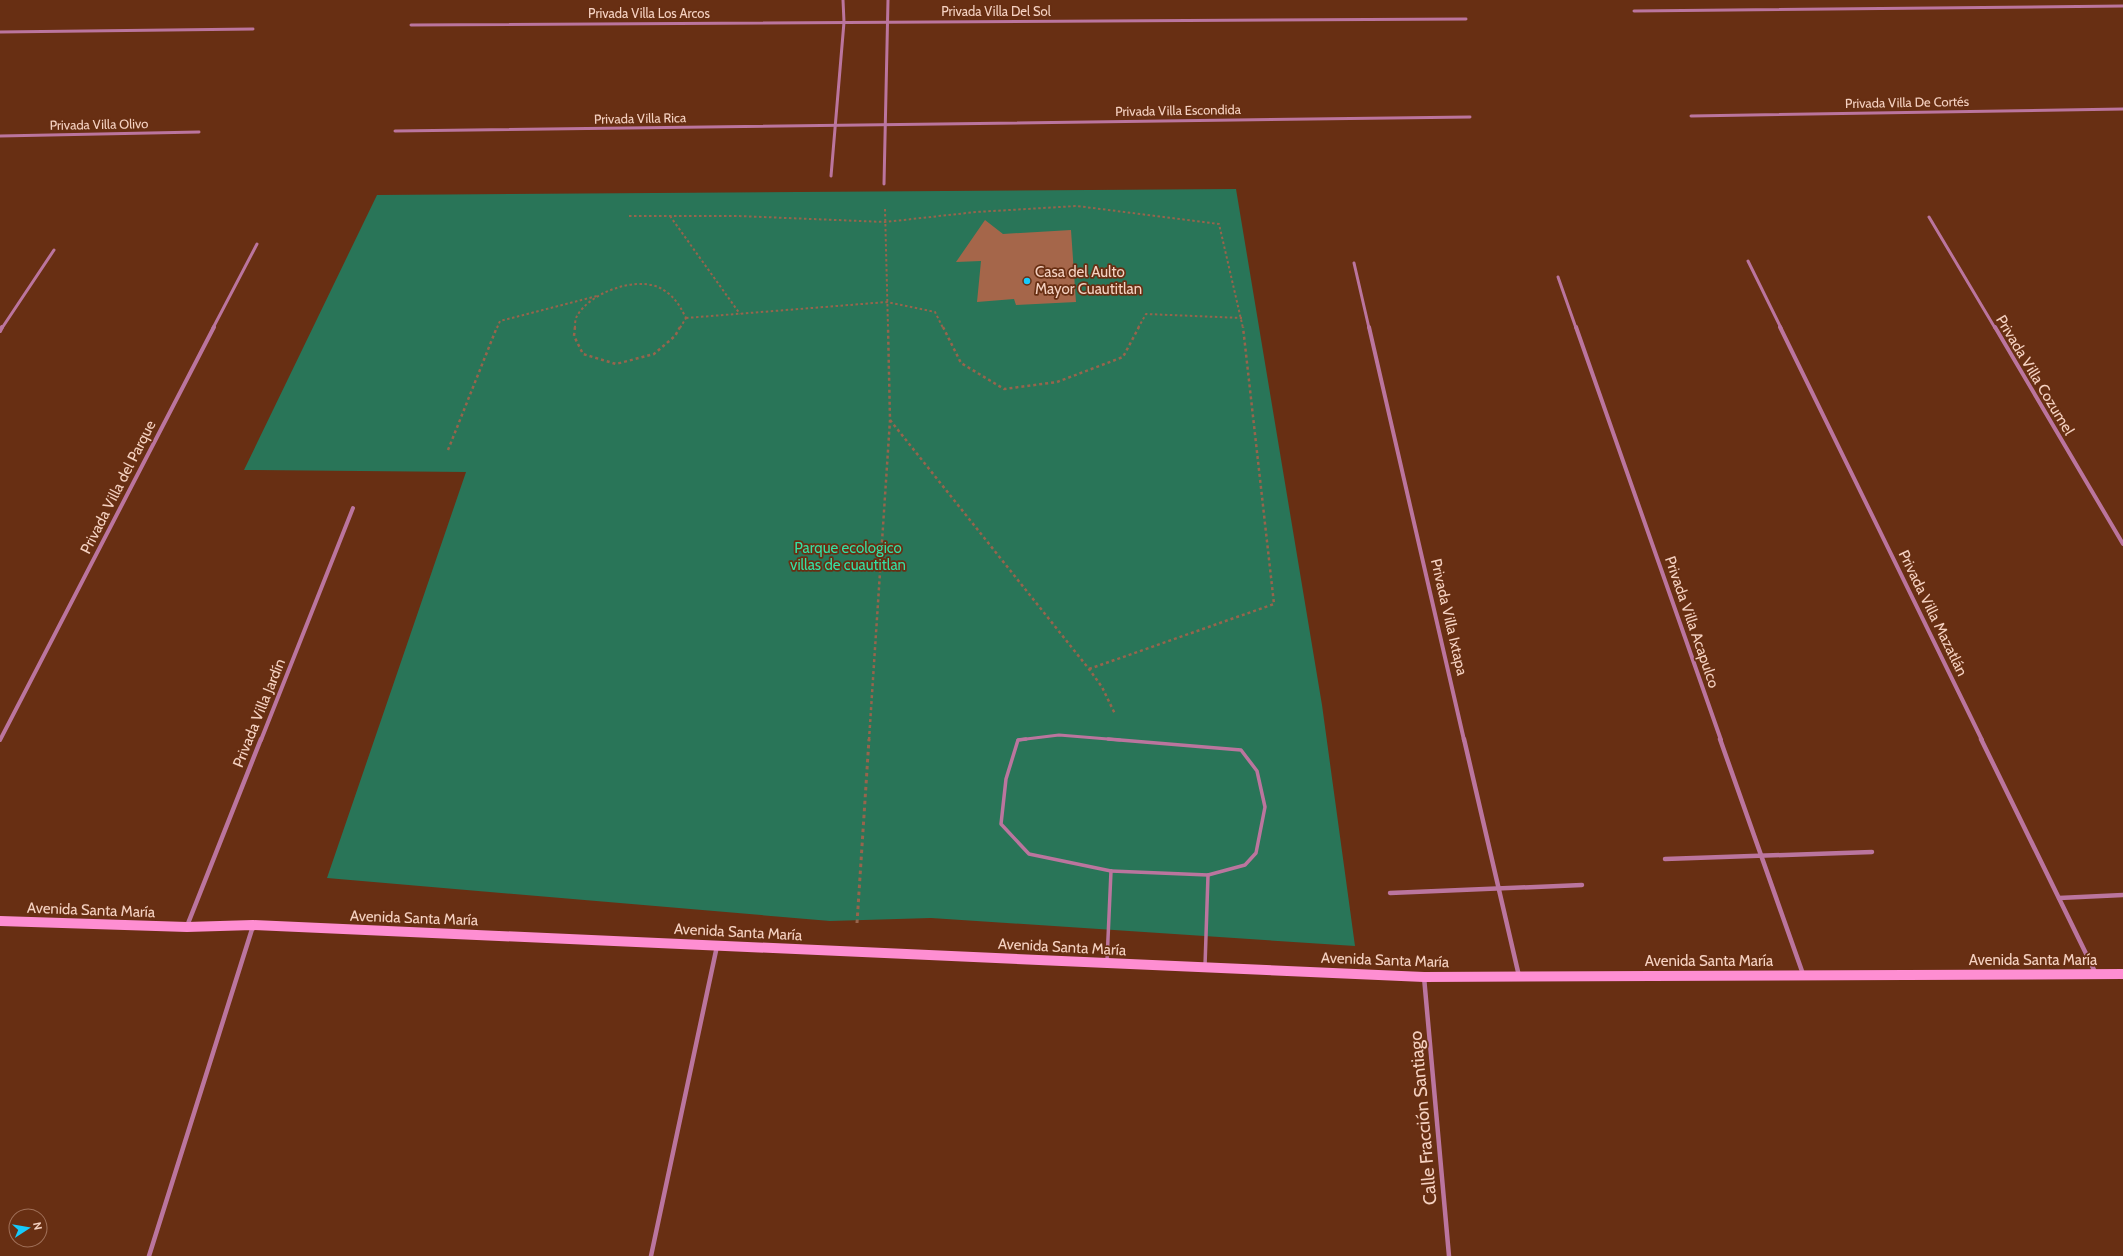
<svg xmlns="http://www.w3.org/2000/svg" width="2123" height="1256" font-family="Cabin,sans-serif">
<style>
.green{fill:#297558}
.building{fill:#a5664a}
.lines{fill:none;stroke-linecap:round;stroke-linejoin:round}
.path-far2{stroke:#97644c;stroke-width:2;stroke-dasharray:2.5 2.5;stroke-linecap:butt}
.path-far1{stroke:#97644c;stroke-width:2.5;stroke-dasharray:3 3;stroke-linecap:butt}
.path{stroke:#97644c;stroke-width:3;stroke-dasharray:3.5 3.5;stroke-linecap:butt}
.service-far1{stroke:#bb759e;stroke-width:3}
.service{stroke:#bb759e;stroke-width:3.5}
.minor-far2{stroke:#bb759e;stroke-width:3}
.minor-far1{stroke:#bb759e;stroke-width:4}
.minor{stroke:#bb759e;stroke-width:4.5}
.secondary{stroke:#fe8ed2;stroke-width:10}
.poi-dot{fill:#16cafb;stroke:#682f13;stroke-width:1.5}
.labels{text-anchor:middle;stroke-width:3.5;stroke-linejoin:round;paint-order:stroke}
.far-street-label{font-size:13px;fill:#f5d1c1;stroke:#682f13}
.poi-label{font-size:15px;fill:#f5d1c1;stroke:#682f13;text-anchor:start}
.street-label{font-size:15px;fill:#f5d1c1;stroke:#682f13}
.park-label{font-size:15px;fill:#34dfa4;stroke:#682f13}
.near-street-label{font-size:18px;fill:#f5d1c1;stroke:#682f13}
</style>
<rect width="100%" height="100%" fill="#682f13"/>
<polygon class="green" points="1236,189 1322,705 1355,946 931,918 830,921 327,878 466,472 244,470 377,195"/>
<polygon class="building" points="985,220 1003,234 1071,230 1076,302 1016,305 1014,299 977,302 981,261 956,262"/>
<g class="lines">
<g class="path-far2">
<polyline points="885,209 888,328"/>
<polyline points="629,216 738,216 885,222 976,212 1077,206 1219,224 1243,328"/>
<polyline points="670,216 740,314"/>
<polyline points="686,318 887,302 935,312 943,328"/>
<polyline points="497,328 500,321 597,296"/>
<path d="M575 328C575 325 575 319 577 316 590 293 633 277 658 287 673 294 679 304 686 318"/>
<polyline points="680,328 686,318"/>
<polyline points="1138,328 1146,314 1242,318"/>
</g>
<g class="path-far1">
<polyline points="575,327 574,336 583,354 616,364 654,354 675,336 680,327"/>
<polyline points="943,327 961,363 1004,389 1057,382 1123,357 1139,327"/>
<polyline points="890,420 1089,669 1102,687 1115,714"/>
<polyline points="448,450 497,327"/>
<polyline points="1089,669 1274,604 1243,327"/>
<polyline points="869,740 890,420 888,327"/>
</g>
<polyline class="path" points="857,923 869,739"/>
<polyline class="service-far1" points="1018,740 1059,735 1120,740"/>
<g class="service">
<polyline points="1026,739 1018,740 1006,779 1001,824 1029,854 1111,871"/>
<polyline points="1108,739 1241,750 1257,771 1265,807 1256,853 1245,865 1208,875 1111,871"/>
<polyline points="1107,961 1111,871"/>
<polyline points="1205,966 1208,875"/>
</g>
<g class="minor-far2">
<polyline points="1634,11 2123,6"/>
<polyline points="411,25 1466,19"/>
<polyline points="0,32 253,29"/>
<polyline points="1691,116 2123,109"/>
<polyline points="395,131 1470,117"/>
<polyline points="0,136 199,132"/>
<polyline points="831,176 844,22 843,0"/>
<polyline points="884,184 888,0"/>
<polyline points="1929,217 1995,328"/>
<polyline points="1748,261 1781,328"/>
<polyline points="1354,263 1369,328"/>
<polyline points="1558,277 1576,328"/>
<polyline points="2,328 54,250"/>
<polyline points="213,328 257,244"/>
</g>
<g class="minor-far1">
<polyline points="1369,327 1464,740"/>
<polyline points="1576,327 1721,740"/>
<polyline points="1780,327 1982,740"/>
<polyline points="1995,327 2123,544"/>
<polyline points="0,331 2,327"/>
<polyline points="0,740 214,327"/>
<polyline points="261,740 353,508"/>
</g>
<g class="minor">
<polyline points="1464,739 1519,976"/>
<polyline points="1720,739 1803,974"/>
<polyline points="1981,739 2096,974"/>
<polyline points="1665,859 1872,852"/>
<polyline points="1390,893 1582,885"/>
<polyline points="2059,898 2123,895"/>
<polyline points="187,926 261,739"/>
<polyline points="1424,977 1449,1256"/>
<polyline points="149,1256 253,926"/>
<polyline points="651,1256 717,946"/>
</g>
<polyline class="secondary" points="0,921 187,927 253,925 1424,977 2123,974"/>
</g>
<circle class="poi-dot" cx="1027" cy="281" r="4"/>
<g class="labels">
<g class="far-street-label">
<text x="996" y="16">Privada Villa Del Sol</text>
<text x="649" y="18">Privada Villa Los Arcos</text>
<text transform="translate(1907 102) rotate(-1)" y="5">Privada Villa De Cortés</text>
<text transform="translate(1178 110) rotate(-1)" y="5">Privada Villa Escondida</text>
<text transform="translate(640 118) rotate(-1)" y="5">Privada Villa Rica</text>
<text transform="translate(99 124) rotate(-1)" y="5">Privada Villa Olivo</text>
</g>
<g class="poi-label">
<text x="1035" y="277">Casa del Aulto<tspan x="1035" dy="17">Mayor Cuautitlan</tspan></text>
</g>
<g class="street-label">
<text transform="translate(2035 375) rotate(59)" y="5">Privada Villa Cozumel</text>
<text transform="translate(118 487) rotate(-63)" y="5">Privada Villa del Parque</text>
<text transform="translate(1933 613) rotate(64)" y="5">Privada Villa Mazatlán</text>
<text transform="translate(1449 617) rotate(77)" y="5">Privada Villa Ixtapa</text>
<text transform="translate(1692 622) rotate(71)" y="5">Privada Villa Acapulco</text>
<text transform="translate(259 713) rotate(-68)" y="5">Privada Villa Jardín</text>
<text transform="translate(91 910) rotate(2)" y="5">Avenida Santa María</text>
<text transform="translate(414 918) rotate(2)" y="5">Avenida Santa María</text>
<text transform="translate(738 932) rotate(3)" y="5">Avenida Santa María</text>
<text transform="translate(1062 947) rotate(3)" y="5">Avenida Santa María</text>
<text transform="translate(1385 960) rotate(2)" y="5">Avenida Santa María</text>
<text x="2033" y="965">Avenida Santa María</text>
<text x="1709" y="966">Avenida Santa María</text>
</g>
<g class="park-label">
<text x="848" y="553">Parque ecologico<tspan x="848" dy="17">villas de cuautitlan</tspan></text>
</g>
<g class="near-street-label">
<text transform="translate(1423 1118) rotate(-95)" y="6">Calle Fracción Santiago</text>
</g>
</g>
<g transform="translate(28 1228) rotate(78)"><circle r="19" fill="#682f13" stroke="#a07059"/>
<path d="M0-3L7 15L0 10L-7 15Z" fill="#16cafb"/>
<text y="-6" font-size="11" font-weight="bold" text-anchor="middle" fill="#f5d1c1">N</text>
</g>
</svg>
